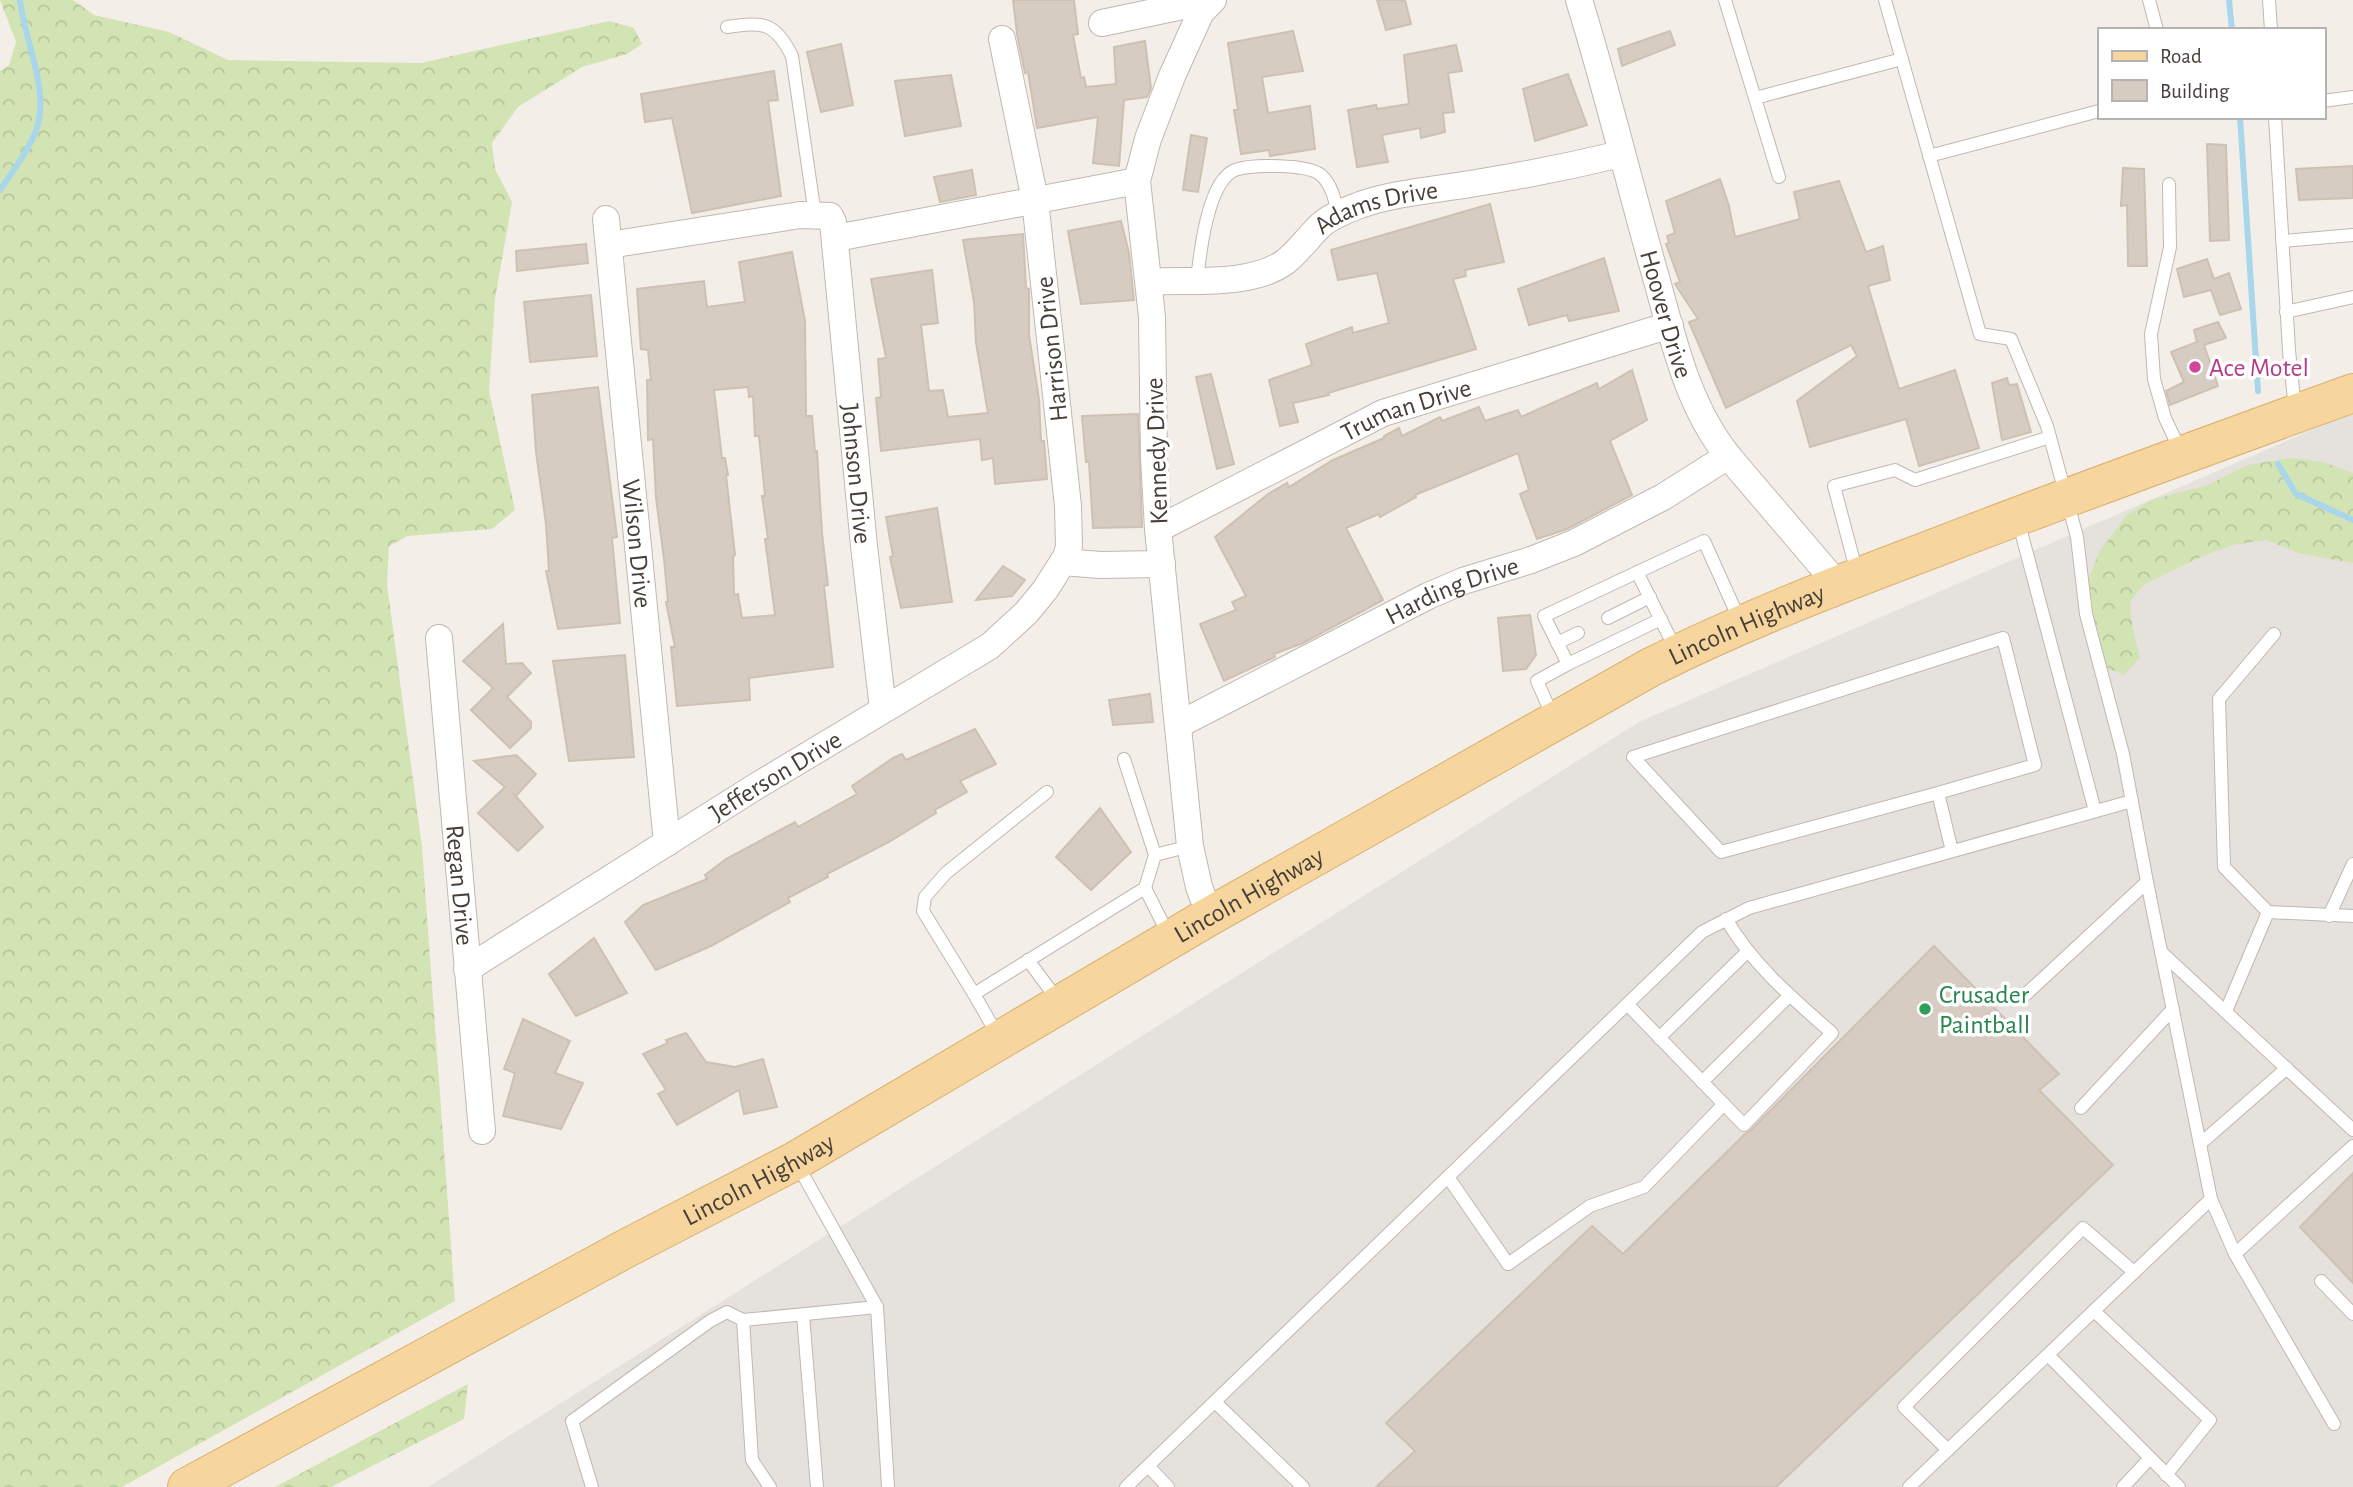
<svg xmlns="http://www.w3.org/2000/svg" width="2353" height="1487" font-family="'Alegreya Sans',sans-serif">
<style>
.industrial{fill:#e5e1dd}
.forest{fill:url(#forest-crowns)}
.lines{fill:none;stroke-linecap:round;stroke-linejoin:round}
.stream{stroke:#a9d6eb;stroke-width:6}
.building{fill:#d7ccc2;stroke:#cec1b2;stroke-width:2;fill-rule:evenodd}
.service-casing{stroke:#c1b8af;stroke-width:14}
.minor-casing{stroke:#c1b8af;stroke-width:28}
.primary-casing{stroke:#dbb06f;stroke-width:40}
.service{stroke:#fff;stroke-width:12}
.minor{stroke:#fff;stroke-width:26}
.primary{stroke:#f6d59e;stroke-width:38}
.hotel-dot{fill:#d1479c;stroke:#fff;stroke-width:2.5}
.leisure-dot{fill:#2e9e5b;stroke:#fff;stroke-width:2.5}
.labels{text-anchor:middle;stroke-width:7;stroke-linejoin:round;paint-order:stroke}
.street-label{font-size:26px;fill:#463f37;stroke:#fff}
.hotel-label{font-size:26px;fill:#b23c85;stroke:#fff;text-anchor:start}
.leisure-label{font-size:26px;fill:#27864d;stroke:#fff;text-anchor:start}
</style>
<defs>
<pattern id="forest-crowns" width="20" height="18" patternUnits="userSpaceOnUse" patternTransform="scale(1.75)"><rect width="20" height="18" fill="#d3e4b4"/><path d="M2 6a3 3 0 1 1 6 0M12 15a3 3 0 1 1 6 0" fill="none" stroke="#b6c59b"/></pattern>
</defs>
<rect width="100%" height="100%" fill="#f3efe8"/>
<polygon class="industrial" points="2353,412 2353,1487 428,1487 1639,722"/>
<g class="forest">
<polygon points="0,0 73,0 94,15 169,32 228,60 421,63 609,21 634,28 642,44 627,54 582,67 518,107 492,143 495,169 512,202 495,299 489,391 515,510 492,529 408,536 389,546 387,584 422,847 455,1301 122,1487 0,1487 0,71 9,65 16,42"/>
<polygon points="2290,458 2323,462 2353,473 2353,563 2302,554 2266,540 2233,545 2203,556 2145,584 2130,601 2132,625 2140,658 2124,675 2101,666 2088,606 2089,579 2099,552 2127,515 2151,500 2208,485 2248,465"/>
<polygon points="468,1384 464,1419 331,1487 275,1487"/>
</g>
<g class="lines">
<g class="stream">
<polyline points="2229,0 2232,30"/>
<polyline points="2240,117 2258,391"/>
<path d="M0 190C12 172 33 145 38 124 48 87 24 38 20 0"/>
<polyline points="2278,464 2296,494 2353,520"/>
</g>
</g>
<g class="building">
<polygon points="1013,0 1074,0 1078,34 1073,35 1081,78 1084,77 1086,87 1116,84 1114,47 1145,41 1151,88 1147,97 1124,100 1119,166 1093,163 1098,117 1037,128 1028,72 1025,73 1017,34"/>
<polygon points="1377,0 1405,0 1411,24 1386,30"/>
<polygon points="1293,31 1303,71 1262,77 1268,113 1310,106 1315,149 1270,156 1269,150 1241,154 1234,110 1238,110 1228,43"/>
<polygon points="1670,31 1675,45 1622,66 1618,49"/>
<polygon points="841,44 853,105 821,112 807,52"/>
<polygon points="1456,45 1462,71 1448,73 1454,112 1443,113 1445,132 1421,138 1420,128 1382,135 1388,162 1357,167 1348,110 1376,105 1377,109 1409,104 1404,55"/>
<polygon points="774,71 778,100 768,101 781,196 692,213 672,118 645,122 641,94"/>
<polygon points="1568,74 1587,125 1535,141 1523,89"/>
<polygon points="951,75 961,126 905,136 895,81"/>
<polygon points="1191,135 1207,138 1198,192 1183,190"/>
<polygon points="2207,144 2226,145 2229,240 2210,241"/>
<polygon points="2353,166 2353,198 2299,200 2296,169"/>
<polygon points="2123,168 2144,169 2147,266 2128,266 2127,205 2121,206"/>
<polygon points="972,170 976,195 940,202 934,177"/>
<polygon points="1720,179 1729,206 1735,237 1800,219 1794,192 1839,181 1866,252 1883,246 1890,280 1868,286 1899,389 1955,370 1979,448 1919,466 1906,419 1810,447 1797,401 1857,356 1851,345 1726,408 1689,322 1698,319 1675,284 1680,282 1666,244 1669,243 1667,236 1675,233 1666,201"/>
<polygon points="1490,204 1504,262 1465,270 1466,276 1453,279 1476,349 1328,393 1329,395 1293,403 1298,422 1280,426 1269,380 1312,365 1306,344 1352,327 1353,333 1389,323 1377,273 1338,280 1331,250"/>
<polygon points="1121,221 1129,253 1134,300 1081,304 1068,231"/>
<polygon points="1023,234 1026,288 1029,289 1029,335 1039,399 1041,441 1044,441 1047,479 995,484 993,458 982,460 980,439 881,451 876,398 881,397 878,359 886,358 871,279 932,270 938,323 921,325 929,391 943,390 948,417 988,413 976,343 974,302 963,240"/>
<polygon points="586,244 588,263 517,271 516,251"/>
<path d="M792 252 805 321 806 416H812L815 452 817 451 822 533 828 585 824 586 833 667 749 678 750 700 677 706 671 647H675L666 602H668L664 559 656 498 653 439 648 440 647 380H651L648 350 641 349 637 289 704 281 707 307 745 302 739 262ZM748 387 749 397 753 396 755 436H759L765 496H762L768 539H765L775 615 742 618 738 594 734 595 733 556 735 555 726 475H728L725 458H722L714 390Z"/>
<polygon points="1604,258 1619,311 1569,321 1567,315 1529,325 1518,289"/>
<polygon points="2207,259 2214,279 2229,273 2241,309 2220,315 2211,290 2184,297 2177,269"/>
<polygon points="591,295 597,356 530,362 524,302"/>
<polygon points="2218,322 2226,338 2204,345 2218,386 2170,405 2166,391 2184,382 2171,352 2197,342 2194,330"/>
<polygon points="1632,370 1647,420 1610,441 1632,495 1567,529 1537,539 1520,494 1529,490 1518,453 1415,495 1416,497 1380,517 1379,514 1346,528 1383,600 1303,643 1274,654 1275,657 1224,681 1200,624 1236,610 1232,602 1246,596 1215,537 1268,494 1287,483 1289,487 1333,460 1384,438 1384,436 1399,428 1402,436 1440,417 1442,421 1479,407 1485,421 1518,410 1521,417 1597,383 1599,389"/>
<polygon points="1211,374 1234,464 1217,469 1196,377"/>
<polygon points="2007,378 2009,385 2017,384 2031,432 2002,440 1992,383"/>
<polygon points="598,387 617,537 612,538 620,623 558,629 546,571 549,571 546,524 536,452 532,395"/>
<polygon points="1138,414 1142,527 1093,528 1089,462 1086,462 1082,416"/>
<polygon points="937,508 952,602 901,608 890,557 893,556 886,517"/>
<polygon points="1003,566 1025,580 1012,596 976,600"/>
<polygon points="1530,615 1536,655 1526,669 1503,671 1498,618"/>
<polygon points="503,624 506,664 522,663 531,673 507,697 531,722 531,728 510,748 471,710 493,688 463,661"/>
<polygon points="625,655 634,757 569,761 553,661"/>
<polygon points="1150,694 1153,722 1113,725 1109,700"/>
<polygon points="975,729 996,764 960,781 967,792 935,810 936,813 889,842 827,874 828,877 788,898 790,902 711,946 656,970 625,922 643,905 707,879 705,875 726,859 795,822 798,827 857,794 852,786 893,758 902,754 906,760"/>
<polygon points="516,755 536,774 516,796 513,793 543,827 518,851 478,813 505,787 474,761"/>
<polygon points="1100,808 1131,852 1091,890 1056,857"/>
<polygon points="594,938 627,993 576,1016 549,974"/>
<polygon points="1934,946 2059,1074 2039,1090 2113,1165 1776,1487 1376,1487 1415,1451 1386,1423 1592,1226 1623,1254 1745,1134 1750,1131"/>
<polygon points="523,1019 570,1041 555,1073 583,1083 561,1129 503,1116 515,1073 504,1069"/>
<polygon points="686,1033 706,1062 735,1067 763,1059 777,1107 744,1114 739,1090 677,1125 658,1094 666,1090 643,1054 668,1043 666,1040"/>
<polygon points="2353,1173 2353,1283 2300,1227"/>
</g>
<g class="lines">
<g class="service-casing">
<g id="service">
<polyline points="1725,0 1779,177"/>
<polyline points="1885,0 1980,334 2011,339 2047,426 2077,537 2086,614 2123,754 2147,882 2211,1199 1909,1487"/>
<polyline points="2149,0 2157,30"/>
<polyline points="2269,0 2271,30"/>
<path d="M727 27C763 22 774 21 792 56L815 215"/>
<polyline points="1755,98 1902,59"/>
<polyline points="2323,101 2353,97"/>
<polyline points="2275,117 2289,350 2295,410"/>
<polyline points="1929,156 2099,111"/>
<polyline points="2169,184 2170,247 2151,334 2154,379 2165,418 2181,452"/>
<polyline points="2282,241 2353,235"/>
<path d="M1197 280C1200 253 1206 202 1223 180 1226 176 1230 172 1235 170 1251 164 1308 164 1321 175 1332 185 1335 200 1338 214"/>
<polyline points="2286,312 2353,297"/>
<polyline points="2018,520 2095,811"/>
<polyline points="1637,572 1676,650"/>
<polyline points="1857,573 1834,486 1895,470 1915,480 2050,437"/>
<polyline points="1608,618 1650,597"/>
<polyline points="1557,643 1578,633"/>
<polyline points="1568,664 1661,619"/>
<polyline points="1553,717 1537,681 1568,664 1544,616 1704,541 1741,623"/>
<polyline points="1124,759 1155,855 1145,888"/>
<polyline points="1047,792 946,873 925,897 923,911 974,994 1145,888 1169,936"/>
<polyline points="1938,793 2035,765 2003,638 1633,757 1721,852 1938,793 1952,851"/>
<polyline points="1155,855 1190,846"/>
<polyline points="2268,912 2353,916"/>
<polyline points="2329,916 2353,864"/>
<polyline points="2161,952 2353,1130"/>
<polyline points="1028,960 1059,1002"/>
<polyline points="974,994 998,1036"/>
<polyline points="2024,996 2147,882"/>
<path d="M1627 1004 1744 1125 1832 1033C1793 999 1752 964 1726 919"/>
<polyline points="2226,1011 2268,912 2224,867 2219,699 2274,634"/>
<polyline points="1659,1038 1748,951"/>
<polyline points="1702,1082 1789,996"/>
<polyline points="2081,1108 2173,1009"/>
<polyline points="2200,1144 2287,1068"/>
<polyline points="797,1164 877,1307 888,1487"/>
<polyline points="1448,1177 1508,1264 1590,1206 1644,1187 1724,1104"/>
<polyline points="2211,1199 2235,1254 2334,1424"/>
<polyline points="2235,1254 2353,1146"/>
<polyline points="2321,1281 2353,1314"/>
<polyline points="2094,1311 2210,1420 2166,1475"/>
<polyline points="803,1315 817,1487"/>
<polyline points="2048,1355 2179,1487"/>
<polyline points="1215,1402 1303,1487"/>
<polyline points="1948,1450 1904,1407 2083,1228 2134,1272"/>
<polyline points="1148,1466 1168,1487"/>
<polyline points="592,1487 572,1421 710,1321 727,1312 743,1320"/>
<polyline points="770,1487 752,1460 743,1320 877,1307"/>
<polyline points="1126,1487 1702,932 1749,908 2132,801"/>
<polyline points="2123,1487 2150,1458"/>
</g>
</g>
<g class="minor-casing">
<g id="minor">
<path id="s1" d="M1579 0C1607 90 1629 183 1655 274 1673 337 1686 403 1728 456L1838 585"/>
<polyline points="1102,23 1211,0"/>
<path id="s2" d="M606 219 667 843"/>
<polyline points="836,238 1137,181"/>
<path id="s3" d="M609 245 800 215 830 216 833 222 864 546 883 709"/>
<path id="s4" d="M1149 282C1190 279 1250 287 1285 262 1299 251 1309 236 1322 224 1333 215 1347 210 1360 205 1394 193 1434 190 1470 184 1521 176 1571 166 1621 154"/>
<path id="s5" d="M1158 529 1383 413 1670 325"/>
<polyline points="1063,562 1100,565 1162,564"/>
<path id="s6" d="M439 638 482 1131"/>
<path id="s7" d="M1178 725 1428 596 1463 581 1531 560 1574 543 1663 497 1728 456"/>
<polyline points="1210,916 1199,887 1190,846 1158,529 1154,458 1152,317 1137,181 1148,139 1172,76 1201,12 1213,0"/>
<path id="s8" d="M467 969 755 787 990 646 1026 613 1045 590 1066 557 1069 547 1068 506 1035 200 1002 39"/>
</g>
</g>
<g class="primary-casing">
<g id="primary">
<path id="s9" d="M187 1487 625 1249 795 1161 1210 916 1651 667C1745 620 1842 583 1940 546 2077 493 2215 443 2353 393"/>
</g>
</g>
<use href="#service" class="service"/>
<use href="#minor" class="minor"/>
<use href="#primary" class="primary"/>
</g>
<circle class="hotel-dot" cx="2195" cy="367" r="7"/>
<circle class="leisure-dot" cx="1925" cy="1009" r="7"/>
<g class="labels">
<g class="street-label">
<text dy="9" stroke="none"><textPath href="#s4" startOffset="250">Adams Drive</textPath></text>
<text dy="9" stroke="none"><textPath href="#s1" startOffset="326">Hoover Drive</textPath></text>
<text transform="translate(1051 349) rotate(-96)" y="9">Harrison Drive</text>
<text dy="9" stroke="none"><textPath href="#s5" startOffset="276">Truman Drive</textPath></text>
<text transform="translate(1156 451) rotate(-92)" y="9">Kennedy Drive</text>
<text dy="9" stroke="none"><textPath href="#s3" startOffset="483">Johnson Drive</textPath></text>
<text dy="9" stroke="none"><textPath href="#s2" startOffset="326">Wilson Drive</textPath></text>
<text dy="9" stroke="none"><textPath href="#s7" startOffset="306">Harding Drive</textPath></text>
<text dy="9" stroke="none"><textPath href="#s9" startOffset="1783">Lincoln Highway</textPath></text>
<text dy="9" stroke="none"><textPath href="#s8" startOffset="364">Jefferson Drive</textPath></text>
<text dy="9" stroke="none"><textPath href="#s6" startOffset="248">Regan Drive</textPath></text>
<text dy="9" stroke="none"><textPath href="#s9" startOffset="1216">Lincoln Highway</textPath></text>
<text dy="9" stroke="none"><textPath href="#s9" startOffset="649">Lincoln Highway</textPath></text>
</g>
<g class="hotel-label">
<text x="2209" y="376">Ace Motel</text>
</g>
<g class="leisure-label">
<text x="1939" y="1003">Crusader<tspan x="1939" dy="30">Paintball</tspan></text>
</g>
</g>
<rect x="2098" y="28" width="228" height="91" fill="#ffffff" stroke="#b5b2af" stroke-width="2"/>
<rect x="2112" y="51" width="35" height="10" fill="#f6d59e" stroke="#b5b2af" stroke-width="2"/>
<text x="2160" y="63" font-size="21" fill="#463f37">Road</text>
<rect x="2112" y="80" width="35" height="21" fill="#d7ccc2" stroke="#b5b2af" stroke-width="2"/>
<text x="2160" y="98" font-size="21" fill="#463f37">Building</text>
</svg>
